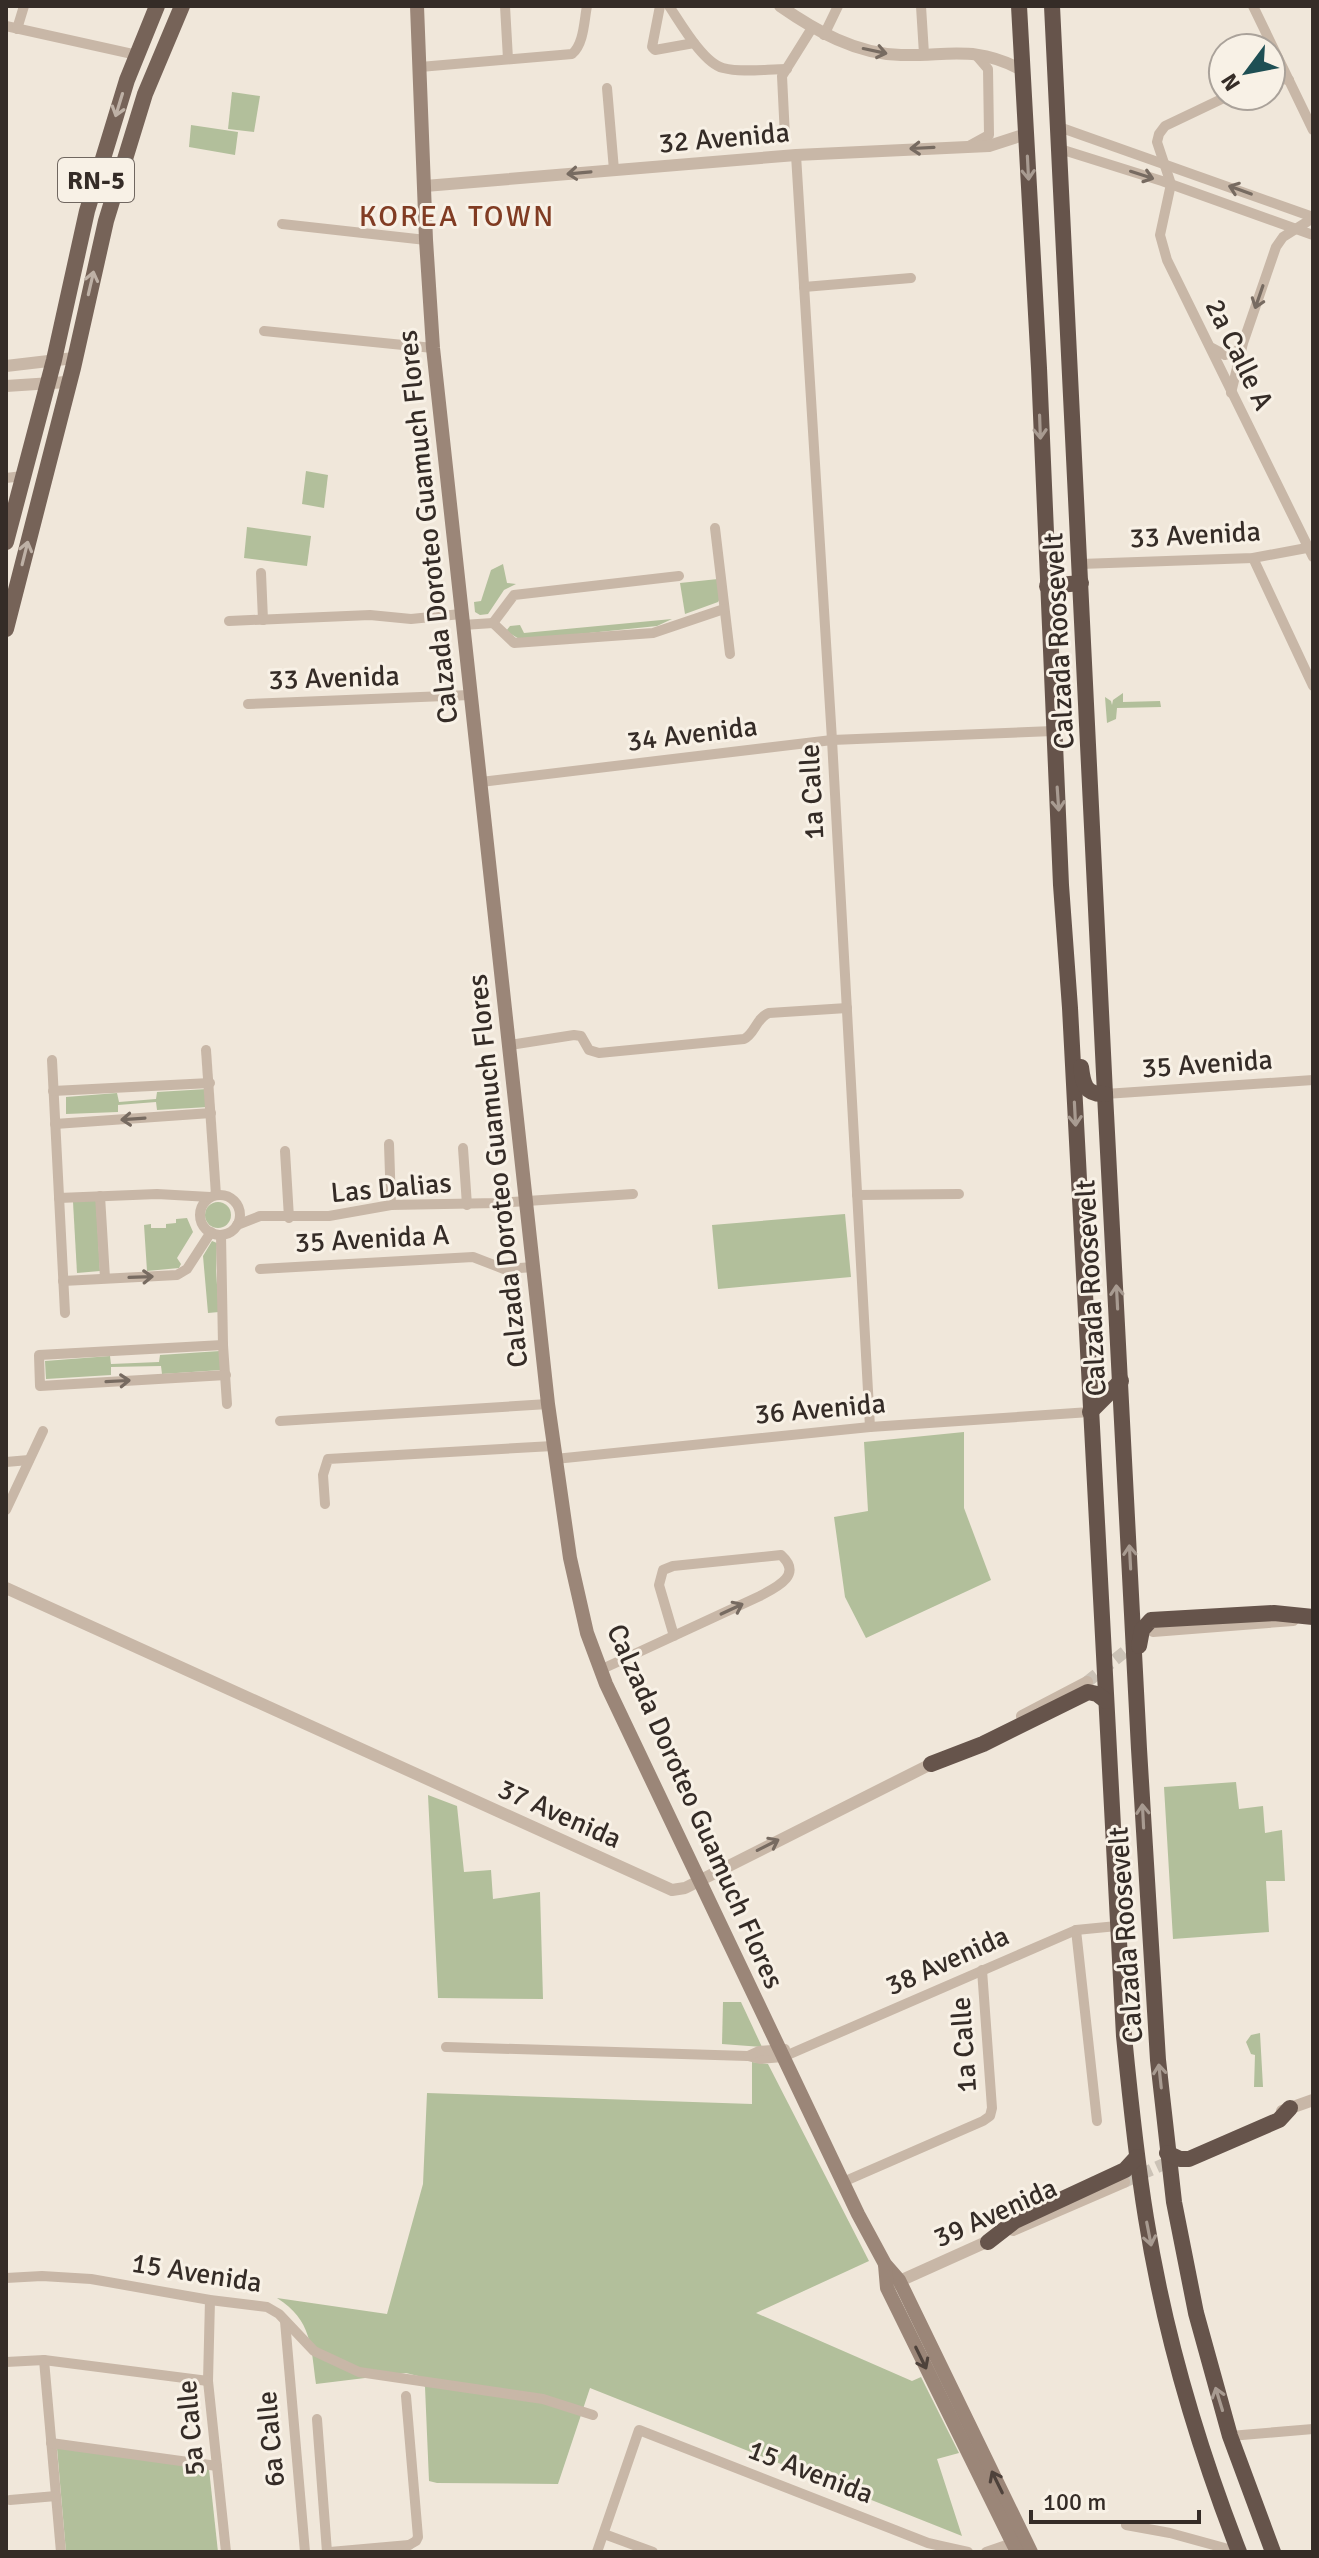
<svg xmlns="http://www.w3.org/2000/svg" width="1319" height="2558" font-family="Signika,sans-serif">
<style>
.green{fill:#b2bf9b}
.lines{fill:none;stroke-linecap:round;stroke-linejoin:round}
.tertiary-tunnel{stroke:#cbc2b6;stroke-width:12;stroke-dasharray:12 6;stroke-linecap:butt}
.minor{stroke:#c8b7a7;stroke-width:10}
.tertiary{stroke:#c8b7a7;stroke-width:12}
.secondary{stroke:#9b8678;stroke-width:14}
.primary{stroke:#766358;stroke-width:16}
.trunk{stroke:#66544b;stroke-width:16}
.oneway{stroke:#776b61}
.oneway2{stroke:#beb1a6}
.oneway3{stroke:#a89b91}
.oneway4{stroke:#4e423b}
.labels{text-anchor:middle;stroke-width:6;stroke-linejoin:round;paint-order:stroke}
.shield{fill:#f8f1e6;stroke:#706760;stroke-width:2}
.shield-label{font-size:26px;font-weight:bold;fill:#352c27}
.street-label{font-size:28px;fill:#352c27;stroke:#f8f1e6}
.neighbourhood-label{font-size:30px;letter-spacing:2px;fill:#813c23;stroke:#f8f1e6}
</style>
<rect width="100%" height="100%" fill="#f0e7da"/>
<g class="green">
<polygon points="232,92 260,96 254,132 228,129"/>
<polygon points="191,125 238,132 235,155 189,147"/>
<polygon points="306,471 328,475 324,508 302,504"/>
<polygon points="247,527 311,536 307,566 244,558"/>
<polygon points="503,564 507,583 516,584 504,590 488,614 480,615 475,612 474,602 481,601 491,570"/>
<polygon points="718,579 721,597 718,602 685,614 680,583"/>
<polygon points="672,619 657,626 521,640 506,631 510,626 520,625 524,633"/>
<polygon points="1123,693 1123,702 1160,701 1161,707 1117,708 1116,719 1107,723 1105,697 1111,701 1112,705 1113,700"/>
<polygon points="207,1089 208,1107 157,1110 156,1102 118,1105 118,1112 66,1114 66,1097 117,1093 119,1102 156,1099 157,1092"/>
<polygon points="96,1200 100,1271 77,1273 73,1202"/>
<circle cx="218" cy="1215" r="13"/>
<polygon points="845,1214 851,1277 718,1289 712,1225"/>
<polygon points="187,1218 193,1232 177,1258 181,1264 179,1268 147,1271 144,1225 151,1224 151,1228 166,1228 166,1224 176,1223 176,1219"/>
<polygon points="212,1241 217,1243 216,1271 219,1312 208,1313 203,1256"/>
<polygon points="220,1351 221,1370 162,1374 161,1366 111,1367 111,1375 46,1379 45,1361 110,1356 111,1364 159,1362 160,1355"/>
<polygon points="964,1432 964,1508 991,1580 866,1638 845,1597 834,1517 868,1511 864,1442"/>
<polygon points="1236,1782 1239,1809 1263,1806 1265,1833 1282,1830 1285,1881 1266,1881 1269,1932 1173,1939 1164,1787"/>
<polygon points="428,1795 457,1806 464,1872 491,1870 493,1899 540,1892 543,1999 438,1998"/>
<polygon points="723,2002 741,2002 762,2047 722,2044"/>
<polygon points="1260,2033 1263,2087 1254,2087 1255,2055 1251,2054 1246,2042 1251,2035"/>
<path d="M752 2062 768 2064 869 2261 756 2313 912 2381 921 2377 959 2453 937 2459 962 2536 590 2388 558 2484 437 2483 429 2481 425 2387 418 2376 406 2373 316 2384C311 2347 312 2320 277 2298L387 2314 423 2184 427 2093 752 2104Z"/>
<polygon points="57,2448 209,2469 218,2552 66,2552"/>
</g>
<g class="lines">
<g class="tertiary-tunnel">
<polyline points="1087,1682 1137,1642"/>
<polyline points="1124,2182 1175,2159"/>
</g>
<g class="minor">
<polyline points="505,6 508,59"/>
<polyline points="660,6 652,47 655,50 694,43"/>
<path d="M669 6C680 22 703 63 723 68 742 73 767 69 787 69"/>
<polyline points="921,6 924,54"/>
<polyline points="1253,6 1313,130"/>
<polyline points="6,26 137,55"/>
<polyline points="17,29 24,6"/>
<polyline points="824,35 838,6"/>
<path d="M420 67 572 54C584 44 584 21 587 6"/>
<polyline points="1271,77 1289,80"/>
<polyline points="607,88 614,170"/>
<polyline points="1228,96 1165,126 1159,134 1157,142 1171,184 1160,235 1167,260 1313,557"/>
<polyline points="1059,127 1313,217"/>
<polyline points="785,137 782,76 812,28"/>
<polyline points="969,146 989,135 988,69 976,55"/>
<polyline points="1060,149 1162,181 1313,235"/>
<polyline points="796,155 832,740 870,1427"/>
<polyline points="282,224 426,240"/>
<polyline points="804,287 911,278"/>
<polyline points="264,331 433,348"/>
<polyline points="1212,348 1225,355 1236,352 1242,345"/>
<polyline points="1231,393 1243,343 1276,247 1283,237 1313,218"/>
<polyline points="6,478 23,476"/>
<polyline points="715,528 730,654"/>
<polyline points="1253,558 1313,686"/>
<polyline points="1080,564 1253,558 1312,547"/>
<polyline points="261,573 263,620"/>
<polyline points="229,621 370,615 411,619 461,614"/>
<polyline points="493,623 514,643 653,633 724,609"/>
<polyline points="493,623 514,595 679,576"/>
<polyline points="463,625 493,623"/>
<polyline points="248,704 470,695"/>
<polyline points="481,782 832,740 1053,731"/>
<path d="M510 1045 574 1035 581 1036 589 1050 599 1053 744 1039C755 1034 756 1018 769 1013L847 1008"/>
<polyline points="206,1050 216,1195"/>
<polyline points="52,1060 65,1313"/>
<polyline points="53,1091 210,1083"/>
<polyline points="1105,1094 1313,1080"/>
<polyline points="55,1124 211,1113"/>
<polyline points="389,1144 391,1205"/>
<polyline points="463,1148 467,1205"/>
<polyline points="285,1151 289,1218"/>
<polyline points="857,1195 959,1194"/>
<circle cx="220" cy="1215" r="20"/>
<polyline points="100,1196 105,1278"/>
<polyline points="59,1198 157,1194 210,1197"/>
<polyline points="237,1225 260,1216 329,1216 391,1205 497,1203 633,1194"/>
<polyline points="221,1235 223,1345 227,1404"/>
<polyline points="260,1269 473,1257 504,1269 534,1267"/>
<polyline points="63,1281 177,1275 187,1269 211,1232"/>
<polyline points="223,1345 39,1355 40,1386 226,1375"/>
<polyline points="280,1421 548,1404"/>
<polyline points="555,1459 870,1427 1090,1412"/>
<polyline points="6,1462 29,1460"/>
<polyline points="325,1504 323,1475 328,1459 553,1446"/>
<polyline points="6,1510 43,1431"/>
<path d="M600 1670 760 1596C777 1587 803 1575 781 1555L673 1566 663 1570 659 1585 674 1636"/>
<polyline points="1076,1930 1097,2121"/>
<polyline points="446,2047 748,2056 760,2059 783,2057 1076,1930 1117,1926"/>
<polyline points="748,2056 759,2051 785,2049"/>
<polyline points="843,2182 983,2121 990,2116 992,2108 982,1970"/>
<polyline points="6,2278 42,2276 91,2279 210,2300 267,2307 279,2314 314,2351 359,2372 543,2399 593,2415"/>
<polyline points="210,2300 208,2381 226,2552"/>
<polyline points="285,2321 305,2552"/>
<polyline points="44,2360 61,2552"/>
<polyline points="6,2362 44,2360 208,2381"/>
<polyline points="406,2396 418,2537 416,2541 409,2545"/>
<polyline points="317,2419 327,2552"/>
<polyline points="1230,2436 1313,2429"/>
<polyline points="51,2443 217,2466"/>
<polyline points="10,2500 56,2496"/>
<polyline points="1126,2525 1170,2533 1239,2552"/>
<polyline points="604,2534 653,2552"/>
<polyline points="330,2552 409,2545"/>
<polyline points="597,2552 639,2430 928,2543 968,2552"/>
<polyline points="986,2552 1018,2541"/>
</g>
<g class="tertiary">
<path d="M780 6C816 31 856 54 901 55 950 56 975 45 1022 70"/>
<polyline points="425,186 796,155 989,146 1026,134"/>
<polyline points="6,366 74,358"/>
<polyline points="6,386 67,382"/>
<polyline points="6,1588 672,1890 685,1888 939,1760"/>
<polyline points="1153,1631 1293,1620"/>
<polyline points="1022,1716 1087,1682"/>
<polyline points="1282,2111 1313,2100"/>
<polyline points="1013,2230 1124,2182"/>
<polyline points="893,2284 993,2239"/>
</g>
<g class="secondary">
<polyline points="417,6 426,240 433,348 548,1404 570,1558 587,1633 606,1684 858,2214 885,2264 899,2280 1031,2552"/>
<polyline points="885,2265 887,2288 1017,2552"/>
</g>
<g class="primary">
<polyline points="6,542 54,360 87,211 127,80 157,6"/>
<polyline points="6,629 73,368 106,221 145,94 182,6"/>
</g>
<g class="trunk">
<path d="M1019 6 1039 368 1061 885 1070 1008 1124 2036C1130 2097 1136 2157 1146 2218 1164 2332 1197 2444 1239 2552"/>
<polyline points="1052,6 1105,1094 1139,1749 1158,2060 1174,2202 1196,2313 1230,2436 1273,2552"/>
<polyline points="1047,586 1081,583"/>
<path d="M1081 1067C1083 1084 1085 1095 1105 1094"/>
<polyline points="1090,1412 1121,1381"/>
<polyline points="1139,1646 1142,1630 1151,1620 1274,1613 1313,1617"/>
<polyline points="931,1764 983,1744 1088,1692 1097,1694 1106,1701"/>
<polyline points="1167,2153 1180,2159 1189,2159 1279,2120 1290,2108"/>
<polyline points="988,2242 1015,2221 1125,2170 1137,2157"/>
</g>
</g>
<defs><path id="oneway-shaft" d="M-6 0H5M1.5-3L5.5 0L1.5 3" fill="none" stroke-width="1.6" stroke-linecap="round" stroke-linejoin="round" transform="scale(2)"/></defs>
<g class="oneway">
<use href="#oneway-shaft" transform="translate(875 51) rotate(12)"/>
<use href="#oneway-shaft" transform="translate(922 148) rotate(177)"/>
<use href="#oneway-shaft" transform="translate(579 173) rotate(175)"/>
<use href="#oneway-shaft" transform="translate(1142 175) rotate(18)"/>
<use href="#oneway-shaft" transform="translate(1240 190) rotate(-160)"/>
<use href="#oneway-shaft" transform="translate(1259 297) rotate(109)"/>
<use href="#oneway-shaft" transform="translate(133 1119) rotate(176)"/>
<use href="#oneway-shaft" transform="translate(141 1277) rotate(-2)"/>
<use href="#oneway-shaft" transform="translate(118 1381) rotate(-3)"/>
<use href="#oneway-shaft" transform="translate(732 1609) rotate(-25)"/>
<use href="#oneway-shaft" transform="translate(768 1845) rotate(-27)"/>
</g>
<g class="oneway2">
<use href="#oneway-shaft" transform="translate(119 105) rotate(107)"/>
<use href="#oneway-shaft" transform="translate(91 283) rotate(-77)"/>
<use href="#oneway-shaft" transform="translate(25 553) rotate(-76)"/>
</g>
<g class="oneway3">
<use href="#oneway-shaft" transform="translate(1028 168) rotate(87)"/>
<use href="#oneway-shaft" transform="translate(1040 427) rotate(88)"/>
<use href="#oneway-shaft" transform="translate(1058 799) rotate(86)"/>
<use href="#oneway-shaft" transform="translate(1075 1114) rotate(87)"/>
<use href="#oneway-shaft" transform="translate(1117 1297) rotate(-93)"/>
<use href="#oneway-shaft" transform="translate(1130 1557) rotate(-93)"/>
<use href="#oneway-shaft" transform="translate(1143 1816) rotate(-93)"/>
<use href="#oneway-shaft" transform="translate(1160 2076) rotate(-96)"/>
<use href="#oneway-shaft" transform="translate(1149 2234) rotate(79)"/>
<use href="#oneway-shaft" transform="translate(1219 2399) rotate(-107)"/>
</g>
<g class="oneway4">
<use href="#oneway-shaft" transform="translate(921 2358) rotate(64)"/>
<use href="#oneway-shaft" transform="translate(997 2482) rotate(-116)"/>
</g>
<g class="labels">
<rect class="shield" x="58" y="158" width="76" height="44" rx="6"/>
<g class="shield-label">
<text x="96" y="189">RN-5</text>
</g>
<g class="street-label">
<text transform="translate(724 137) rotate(-5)" y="10">32 Avenida</text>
<text transform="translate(1240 354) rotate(64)" y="10">2a Calle A</text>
<text transform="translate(427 527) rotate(-96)" y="10">Calzada Doroteo Guamuch Flores</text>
<text transform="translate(1195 534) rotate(-3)" y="10">33 Avenida</text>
<text transform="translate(1058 641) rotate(-93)" y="10">Calzada Roosevelt</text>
<text transform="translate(334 677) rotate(-2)" y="10">33 Avenida</text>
<text transform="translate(692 733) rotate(-7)" y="10">34 Avenida</text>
<text transform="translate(811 792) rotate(-93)" y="10">1a Calle</text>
<text transform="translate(1207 1063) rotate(-4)" y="10">35 Avenida</text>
<text transform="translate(497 1171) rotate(-96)" y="10">Calzada Doroteo Guamuch Flores</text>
<text transform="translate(391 1187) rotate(-5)" y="10">Las Dalias</text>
<text transform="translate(372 1238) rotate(-3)" y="10">35 Avenida A</text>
<text transform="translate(1090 1288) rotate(-93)" y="10">Calzada Roosevelt</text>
<text transform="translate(820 1408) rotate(-5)" y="10">36 Avenida</text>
<text transform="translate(696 1806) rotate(66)" y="10">Calzada Doroteo Guamuch Flores</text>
<text transform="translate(560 1813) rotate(24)" y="10">37 Avenida</text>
<text transform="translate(1125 1935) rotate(-94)" y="10">Calzada Roosevelt</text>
<text transform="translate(947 1960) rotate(-24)" y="10">38 Avenida</text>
<text transform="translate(963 2045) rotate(-94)" y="10">1a Calle</text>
<text transform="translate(995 2212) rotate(-24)" y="10">39 Avenida</text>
<text transform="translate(197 2272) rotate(9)" y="10">15 Avenida</text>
<text transform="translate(190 2428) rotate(-95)" y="10">5a Calle</text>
<text transform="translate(270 2439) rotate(-95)" y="10">6a Calle</text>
<text transform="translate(811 2471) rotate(21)" y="10">15 Avenida</text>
</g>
<g class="neighbourhood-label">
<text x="457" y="226">KOREA TOWN</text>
</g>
</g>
<rect width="1319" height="2558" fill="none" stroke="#352c27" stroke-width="16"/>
<g transform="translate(1247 72) rotate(238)"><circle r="38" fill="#f8f1e6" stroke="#aaa29a" stroke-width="2"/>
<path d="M0-6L14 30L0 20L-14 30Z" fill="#1e4f54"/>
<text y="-12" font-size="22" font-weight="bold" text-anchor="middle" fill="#352c27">N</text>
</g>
<path d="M1031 2510v12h168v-12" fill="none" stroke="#352c27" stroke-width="4"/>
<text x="1043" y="2510" font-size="24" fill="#352c27" stroke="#f8f1e6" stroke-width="6" paint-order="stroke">100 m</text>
</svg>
